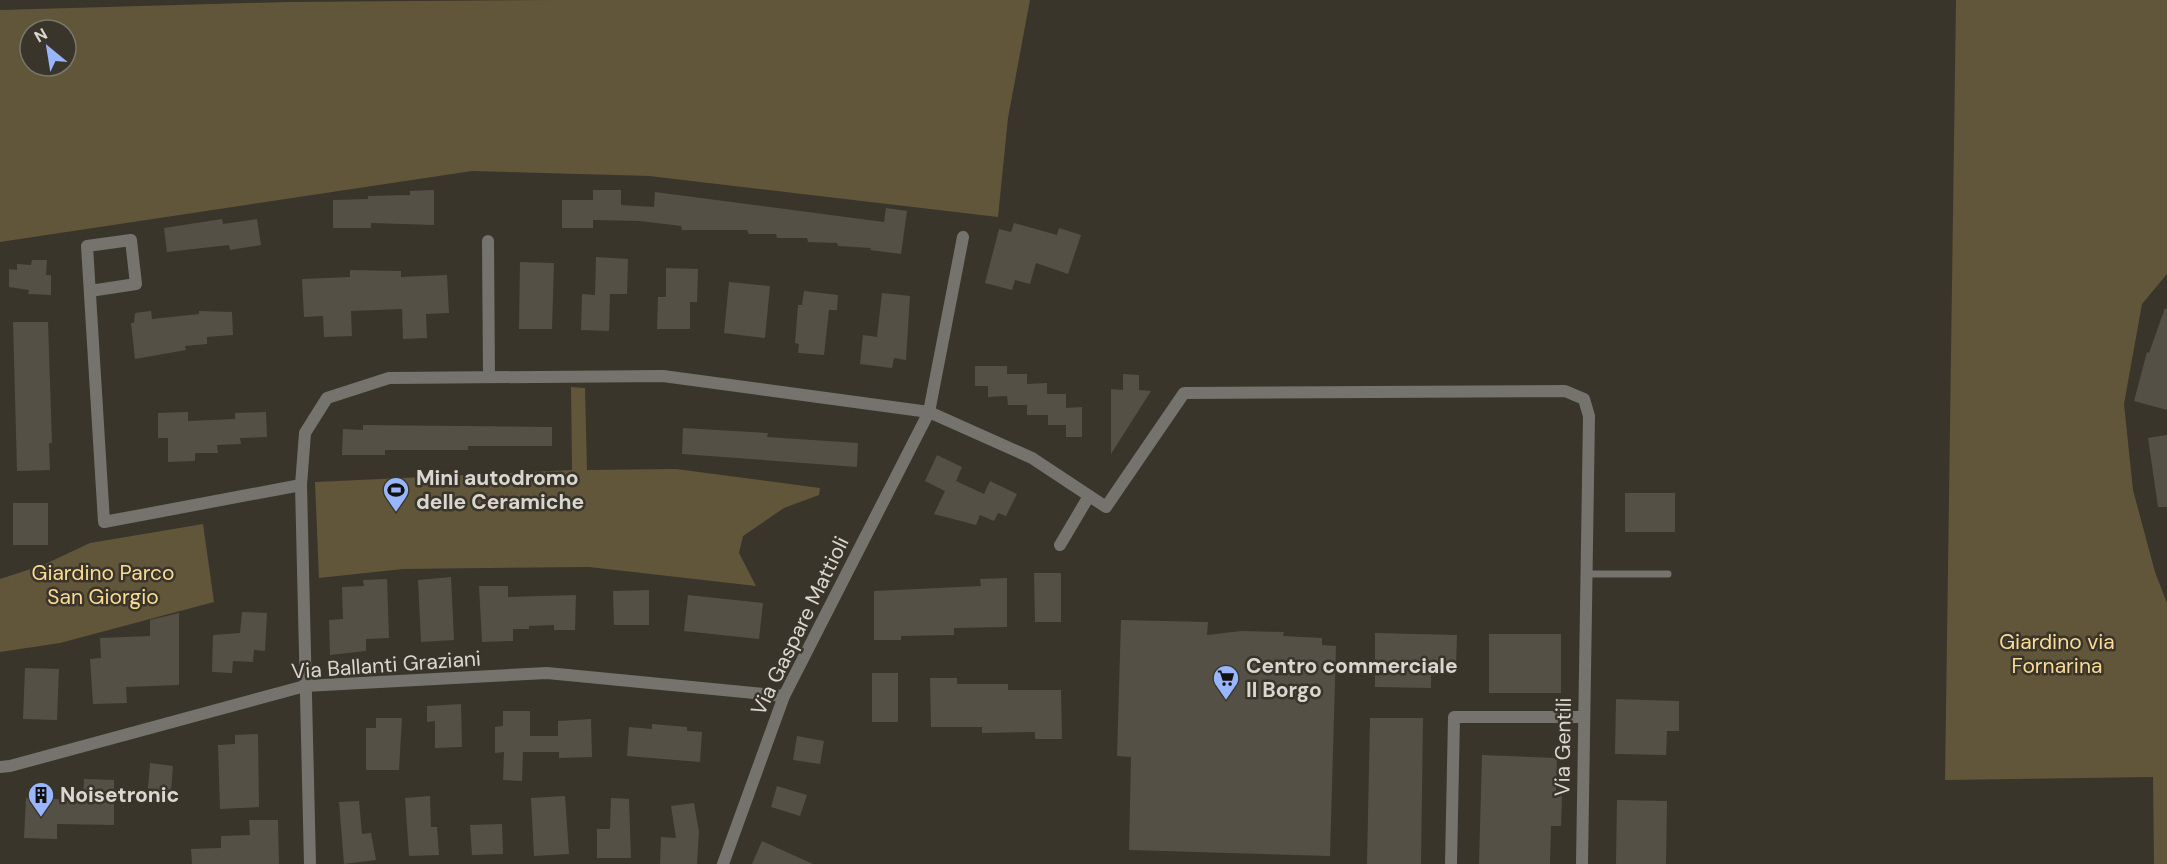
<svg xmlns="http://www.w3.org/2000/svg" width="2167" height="864" font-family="'DM Sans',sans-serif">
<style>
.green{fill:#61553a;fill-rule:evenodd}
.building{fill:#555045}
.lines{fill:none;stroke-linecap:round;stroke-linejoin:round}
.service{stroke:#75736e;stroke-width:7}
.minor{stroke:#75736e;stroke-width:12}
.labels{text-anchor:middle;stroke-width:5;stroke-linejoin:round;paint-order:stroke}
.poi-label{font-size:21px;font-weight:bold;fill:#dad7d1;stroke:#39352b;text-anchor:start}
.park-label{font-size:21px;fill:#fcdb94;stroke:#39352b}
.street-label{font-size:21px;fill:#dad7d1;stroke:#39352b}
</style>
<rect width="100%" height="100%" fill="#39352b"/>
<g class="green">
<path d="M556 0H1030L1008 118 998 217 649 176 472 171 0 242V10L287 2ZM30 30H66V66H30Z"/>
<polygon points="1956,0 2167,0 2167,274 2142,304 2124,404 2133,490 2155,572 2167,603 2167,864 2154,864 2153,777 1945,780"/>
<polygon points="571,387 585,388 587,470 676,469 820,488 819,495 784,508 743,536 739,553 756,586 589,567 403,569 319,578 315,482 572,470"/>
<polygon points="203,524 214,602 60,643 0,652 0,579 43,565 90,543"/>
</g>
<g class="building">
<polygon points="434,190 434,225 371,223 371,228 333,228 333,200 368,199 368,196 410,195 410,191"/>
<polygon points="593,190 621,190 621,205 654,207 655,192 884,222 886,208 907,211 901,254 870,250 871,248 838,246 837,243 808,242 807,238 777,238 776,234 749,234 747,230 682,230 681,226 640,221 593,220 593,228 562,228 562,200 593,200"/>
<polygon points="222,219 223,224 257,219 261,245 230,250 229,245 167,252 164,228"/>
<polygon points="1014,223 1057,235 1059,228 1081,235 1068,274 1036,263 1030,284 1015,280 1012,290 985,283 999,229 1011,232"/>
<polygon points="596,257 628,259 627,294 610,294 609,331 581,330 582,294 595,295"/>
<polygon points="32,260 47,260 46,275 51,275 51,295 28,294 29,290 9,287 9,269 17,270 17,264 31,265"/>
<polygon points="520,262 554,263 552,329 519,329"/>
<polygon points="666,268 698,269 697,302 690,302 690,329 657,329 658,297 666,297"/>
<polygon points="350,270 401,271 401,277 447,275 449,313 426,314 427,338 403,339 402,309 351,311 352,336 324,337 323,316 304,317 302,279 350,277"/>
<polygon points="729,282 770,286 765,338 724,333"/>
<polygon points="804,291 838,295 837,310 829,310 824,355 798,353 799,344 795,343 798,305 802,305"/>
<polygon points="882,293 910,296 906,360 894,358 892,368 860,364 863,335 877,337"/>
<polygon points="2165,308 2167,309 2167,410 2134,401 2147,352 2149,353"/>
<polygon points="151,311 152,319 199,314 199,311 232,312 233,335 207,337 207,344 185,346 186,350 135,359 131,323 134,323 135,313"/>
<polygon points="13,322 48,322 52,443 49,443 50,470 17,471"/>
<polygon points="975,366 1007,366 1007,374 1027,374 1027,384 1047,383 1047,394 1066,394 1066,408 1082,407 1082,437 1066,437 1066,425 1048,425 1048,415 1027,415 1027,405 1008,405 1007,396 988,397 988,386 975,386"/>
<polygon points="1123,374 1139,375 1139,390 1151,391 1111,454 1111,389 1123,390"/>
<polygon points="188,412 188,421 235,419 235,413 266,412 267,437 240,438 241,444 217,445 218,453 195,453 195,461 168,462 168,438 158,438 158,413"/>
<polygon points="363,425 552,427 552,446 468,446 468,450 385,450 385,455 342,455 343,429 363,430"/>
<polygon points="683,428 768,433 767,437 858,443 857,467 682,454"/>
<polygon points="2167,435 2167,507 2158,507 2148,438"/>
<polygon points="937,455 962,467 956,481 984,494 990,481 1017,494 1006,516 998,513 994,521 980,515 976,525 934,514 945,491 925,481"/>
<rect x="1625" y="493" width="50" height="39"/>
<rect x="13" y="503" width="35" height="42"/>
<polygon points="1034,573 1061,573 1061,622 1035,622"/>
<polygon points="451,577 454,640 421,642 418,580"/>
<polygon points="1007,578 1007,627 954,628 954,635 901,636 901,640 874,640 874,591 981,586 980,579"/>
<polygon points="387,579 389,638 366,639 366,651 330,655 329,620 343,619 342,587 364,586 363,580"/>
<polygon points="479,586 508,586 508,597 576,595 575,630 554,630 554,625 529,626 529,629 513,629 513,641 482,642"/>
<polygon points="649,590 649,625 614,625 613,591"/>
<polygon points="688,595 763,603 759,639 684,631"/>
<polygon points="242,612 267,613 265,651 254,650 253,662 233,661 232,673 212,672 213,635 240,633"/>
<polygon points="179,613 179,685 126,687 127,703 93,704 90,659 101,658 100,638 150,636 150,620"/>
<polygon points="1121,620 1208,622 1207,635 1241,631 1284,632 1283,636 1322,638 1322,645 1336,646 1330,856 1129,850 1131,757 1117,756"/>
<polygon points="1375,633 1457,635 1456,668 1431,667 1431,688 1375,687"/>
<rect x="1489" y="634" width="72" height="59"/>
<polygon points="25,668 59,669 57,720 23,719"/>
<rect x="872" y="673" width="26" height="49"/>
<polygon points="930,678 957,678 957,684 1008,684 1008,690 1061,690 1062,739 1035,739 1035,732 982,733 982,727 931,727"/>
<polygon points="1616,699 1679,701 1679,731 1667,731 1666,755 1615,754"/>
<polygon points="461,704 462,747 435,748 435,721 427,722 427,706"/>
<polygon points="503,711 530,711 530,736 558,736 558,721 591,719 592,757 559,758 559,752 523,752 522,781 503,780 504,752 495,753 495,727 503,726"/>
<polygon points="376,718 402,718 399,770 366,770 366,728 376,728"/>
<polygon points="1370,718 1423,718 1421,864 1367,864"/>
<polygon points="652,724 687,727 687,731 702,732 700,762 627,756 629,727 652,729"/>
<polygon points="258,734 259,807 220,809 218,745 235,744 235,735"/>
<polygon points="797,736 824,741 820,764 793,760"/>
<polygon points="1482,755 1557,758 1556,794 1562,794 1561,826 1551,826 1550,864 1479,864"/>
<polygon points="150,763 173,766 170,803 147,801"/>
<polygon points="84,779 114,780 114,825 57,824 57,839 24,838 26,798 83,800"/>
<polygon points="777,786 807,795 800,816 771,807"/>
<polygon points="430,796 431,827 437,827 439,855 409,856 405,798"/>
<polygon points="565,796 569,854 534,856 531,798"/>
<polygon points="611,798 629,799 631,858 597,858 597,829 610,829"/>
<polygon points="1617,800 1667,801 1666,864 1616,864"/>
<polygon points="359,801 362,834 371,833 376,860 344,864 339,802"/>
<polygon points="694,803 699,832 697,864 660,864 661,837 676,838 671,806"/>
<polygon points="249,820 278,820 279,864 192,864 191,849 221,848 221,836 250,835"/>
<polygon points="502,824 503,854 472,855 470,825"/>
<polygon points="762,841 813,864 752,864"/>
</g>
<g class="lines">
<polyline class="service" points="1586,574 1668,574"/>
<g class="minor">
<polyline points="488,241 489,377"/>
<polyline points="90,291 136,284 131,240 87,246 104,522 301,485"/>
<polyline points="1060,545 1089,496"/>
<polyline points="0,767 10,766 305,686 547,673 784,696"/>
<polyline points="310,864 301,485 305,433 327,398 389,378 663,376 929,412 1032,458 1106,507 1184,393 1565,391 1584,399 1589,416 1582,864"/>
<polyline points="723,864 784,696 929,412 963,237"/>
<polyline points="1451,864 1454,717 1583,717"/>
</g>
</g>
<defs>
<g id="stadium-pin" transform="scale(1.35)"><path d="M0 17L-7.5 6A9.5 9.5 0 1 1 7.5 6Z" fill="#97b6fd" stroke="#39352b"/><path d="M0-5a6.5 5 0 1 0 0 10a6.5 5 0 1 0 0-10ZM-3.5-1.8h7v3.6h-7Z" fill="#111"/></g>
<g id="supermarket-pin" transform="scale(1.35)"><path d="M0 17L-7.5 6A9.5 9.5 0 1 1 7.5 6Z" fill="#97b6fd" stroke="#39352b"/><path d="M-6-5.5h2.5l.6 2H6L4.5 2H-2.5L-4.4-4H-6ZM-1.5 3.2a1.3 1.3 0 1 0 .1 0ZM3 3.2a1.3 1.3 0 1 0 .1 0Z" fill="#111"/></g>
<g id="building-pin" transform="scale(1.35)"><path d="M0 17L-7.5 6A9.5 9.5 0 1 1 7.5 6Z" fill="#97b6fd" stroke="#39352b"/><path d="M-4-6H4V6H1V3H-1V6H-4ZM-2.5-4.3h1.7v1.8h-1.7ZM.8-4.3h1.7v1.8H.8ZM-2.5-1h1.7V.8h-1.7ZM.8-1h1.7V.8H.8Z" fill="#111"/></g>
</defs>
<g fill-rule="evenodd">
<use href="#stadium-pin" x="396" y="490"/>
<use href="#supermarket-pin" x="1226" y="678"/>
<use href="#building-pin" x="41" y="795"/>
</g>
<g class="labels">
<g class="poi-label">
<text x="416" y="485">Mini autodromo<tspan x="416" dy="24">delle Ceramiche</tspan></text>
<text x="1246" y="673">Centro commerciale<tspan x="1246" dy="24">Il Borgo</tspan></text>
<text x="60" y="802">Noisetronic</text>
</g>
<g class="park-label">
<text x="103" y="580">Giardino Parco<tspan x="103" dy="24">San Giorgio</tspan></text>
<text x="2057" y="649">Giardino via<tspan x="2057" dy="24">Fornarina</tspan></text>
</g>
<g class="street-label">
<text transform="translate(800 626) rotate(-64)" y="7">Via Gaspare Mattioli</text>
<text transform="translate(386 665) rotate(-4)" y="7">Via Ballanti Graziani</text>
<text transform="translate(1563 747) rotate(-89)" y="7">Via Gentili</text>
</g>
</g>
<g transform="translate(48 48) rotate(330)"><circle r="28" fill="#39352b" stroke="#79766d" stroke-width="1.5"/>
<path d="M0-4.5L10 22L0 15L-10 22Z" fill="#97b6fd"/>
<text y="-9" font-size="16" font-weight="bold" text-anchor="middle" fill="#dad7d1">N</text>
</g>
</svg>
